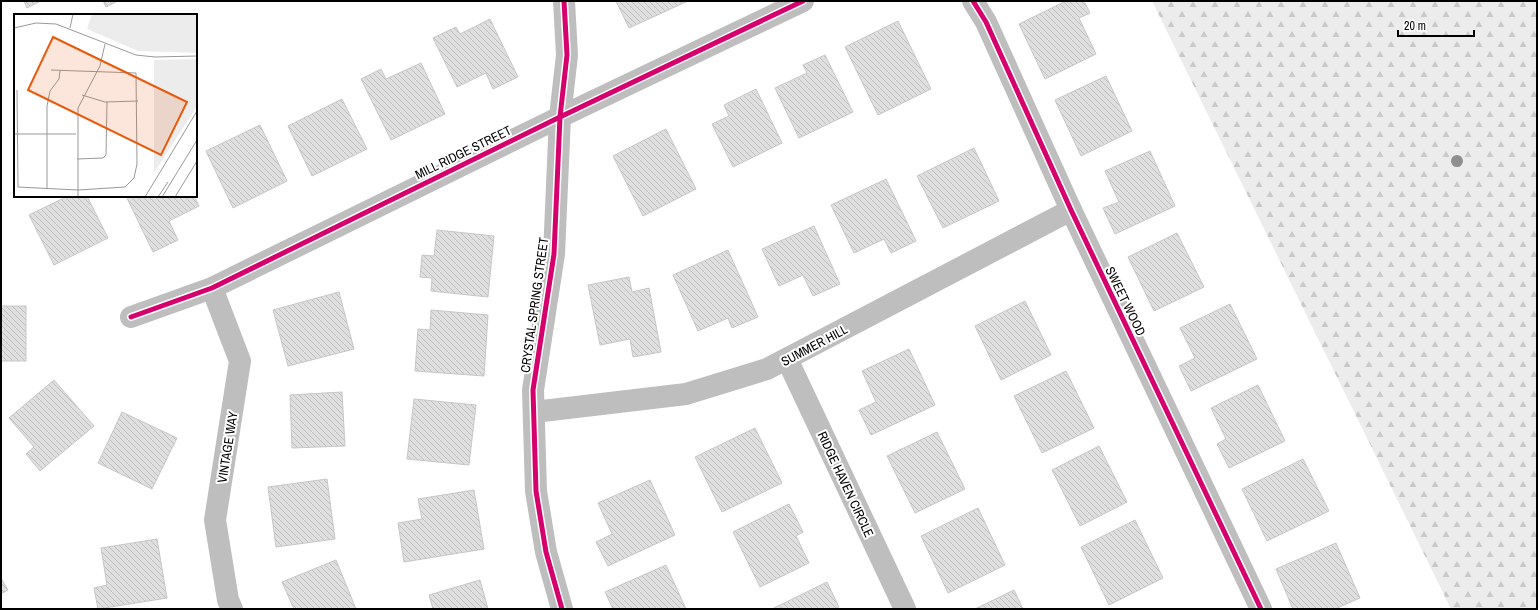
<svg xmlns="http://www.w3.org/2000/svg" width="1538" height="610" font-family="'Archivo Narrow',sans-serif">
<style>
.forest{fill:url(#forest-firs)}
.building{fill:url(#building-back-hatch);stroke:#c7c7c7}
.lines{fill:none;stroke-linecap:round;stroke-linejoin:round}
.minor{stroke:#bebebe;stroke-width:22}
.cycleway-casing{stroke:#fff;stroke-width:8}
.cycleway{stroke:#d6006c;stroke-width:5}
.tree{fill:#8f8f8f}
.labels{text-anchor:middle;stroke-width:4;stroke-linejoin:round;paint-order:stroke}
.street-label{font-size:13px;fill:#000;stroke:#fff}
.inset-road{fill:none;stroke:#999;stroke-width:1}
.view{fill:#e8590c;fill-opacity:0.15;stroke:#e8590c;stroke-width:2}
.inset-edge{fill:none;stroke:#000;stroke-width:2}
</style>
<defs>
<pattern id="forest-firs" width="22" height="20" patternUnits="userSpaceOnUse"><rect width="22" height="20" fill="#ececec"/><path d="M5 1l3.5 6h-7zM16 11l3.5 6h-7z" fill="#c9c9c9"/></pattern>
<pattern id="building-back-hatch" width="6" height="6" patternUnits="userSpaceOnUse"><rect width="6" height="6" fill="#dfdfdf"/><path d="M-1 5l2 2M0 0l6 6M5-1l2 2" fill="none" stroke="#bebebe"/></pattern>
</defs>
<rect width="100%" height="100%" fill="#fff"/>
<polygon class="forest" points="1152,1 1537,1 1537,609 1451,609"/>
<g class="building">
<polygon points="24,1 41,1 27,8"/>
<polygon points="103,1 118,1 106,7"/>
<polygon points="616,1 688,1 629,28"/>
<polygon points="1066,1 1084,1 1090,13 1079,18 1096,54 1045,79 1019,24"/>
<polygon points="490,19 518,77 493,89 486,73 457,87 433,38 456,27 460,34"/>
<polygon points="898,21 931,89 878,115 845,47"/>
<polygon points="825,55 853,112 799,138 775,88 807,73 803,65"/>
<polygon points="421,63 445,114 391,140 361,79 381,69 386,79"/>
<polygon points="1106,76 1132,131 1081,156 1055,100"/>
<polygon points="756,89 782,143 733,167 712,124 729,116 724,105"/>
<polygon points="342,99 367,149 312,176 288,126"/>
<polygon points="260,125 287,181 233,208 206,151"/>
<polygon points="666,129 696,189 643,216 613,156"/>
<polygon points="974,148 999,201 943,228 917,176"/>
<polygon points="1150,151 1175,206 1115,234 1103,208 1119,202 1105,171"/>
<polygon points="886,179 916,241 891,253 884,239 854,253 831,205"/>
<polygon points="68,196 87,196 108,238 54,265 29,215"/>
<polygon points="126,196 194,196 199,206 169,221 178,240 153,252"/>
<polygon points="814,226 840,284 813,296 803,275 779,286 762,249"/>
<polygon points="437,230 494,236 488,297 431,291 432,278 420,277 422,255 434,256"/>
<polygon points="1177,233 1204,287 1154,311 1128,257"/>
<polygon points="728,250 758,317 732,328 728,318 698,331 673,275"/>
<polygon points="629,277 632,292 649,288 661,352 633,357 630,339 600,345 588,285"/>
<polygon points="339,292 354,349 288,366 273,310"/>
<polygon points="1025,301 1051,355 1001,380 975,326"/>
<polygon points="1230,304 1257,359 1191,391 1179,366 1195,358 1180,328"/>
<rect x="1" y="306" width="25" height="55"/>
<polygon points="431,310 488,315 484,376 415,371 418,329 430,330"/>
<polygon points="909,349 935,405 871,435 859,410 876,402 862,371"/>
<polygon points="1066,371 1094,428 1042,453 1014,396"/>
<polygon points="54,380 94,426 40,471 26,454 34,447 9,418"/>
<polygon points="1258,385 1285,441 1229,468 1217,444 1226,439 1211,408"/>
<polygon points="342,392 345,446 292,448 290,395"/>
<polygon points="414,399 476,405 469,465 407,459"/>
<polygon points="122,412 177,438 152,489 98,463"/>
<polygon points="755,428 782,483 722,512 695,457"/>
<polygon points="937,432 965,489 915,513 887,456"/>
<polygon points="1099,446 1127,502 1080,526 1052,470"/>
<polygon points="1303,459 1329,511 1267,541 1242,489"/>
<polygon points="327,479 335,539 276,547 268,487"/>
<polygon points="650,480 675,535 608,566 596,542 612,534 598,503"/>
<polygon points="474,490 484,549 404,562 398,523 422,519 418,499"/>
<polygon points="789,504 803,532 796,536 809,563 760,587 733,532"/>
<polygon points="978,508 1005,565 948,593 921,536"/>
<polygon points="1135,520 1163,578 1109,605 1081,547"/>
<polygon points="157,539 167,598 98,609 94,588 107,585 101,548"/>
<polygon points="1336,543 1360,598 1335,609 1293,609 1276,569"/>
<polygon points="336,560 356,609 294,609 282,582"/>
<polygon points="666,565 686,609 613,609 605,592"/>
<polygon points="1,578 8,590 1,594"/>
<polygon points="480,580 488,609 433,609 429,595"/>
<polygon points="827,582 839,607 835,609 772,609"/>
<polygon points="1014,590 1023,609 975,609"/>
</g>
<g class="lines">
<g class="minor">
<polyline points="973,1 986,22 1071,210 1261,609"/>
<polyline points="212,288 240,361 215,520 228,600 232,609"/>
<polyline points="131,317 212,288 560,117 803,1"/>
<polyline points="787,359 905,609"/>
<polyline points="534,412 686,394 767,369 1071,210"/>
<polyline points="562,609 546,552 536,491 533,390 554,254 560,117 567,55 564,1"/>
</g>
<g class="cycleway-casing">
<g id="cycleway">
<polyline points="973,1 986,22 1071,210 1261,609"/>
<polyline points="131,317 212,288 560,117 803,1"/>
<polyline points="562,609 546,552 536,491 533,390 554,254 560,117 567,55 564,1"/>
</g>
</g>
<use href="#cycleway" class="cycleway"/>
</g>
<circle class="tree" cx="1457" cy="161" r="6"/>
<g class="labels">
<g class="street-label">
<text transform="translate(463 152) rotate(-26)" y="5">MILL RIDGE STREET</text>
<text transform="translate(1126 301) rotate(64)" y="5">SWEET WOOD</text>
<text transform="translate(534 305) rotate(-82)" y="5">CRYSTAL SPRING STREET</text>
<text transform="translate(814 345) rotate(-28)" y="5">SUMMER HILL</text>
<text transform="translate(227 447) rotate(-81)" y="5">VINTAGE WAY</text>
<text transform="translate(846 484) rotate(65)" y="5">RIDGE HAVEN CIRCLE</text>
</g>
</g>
<g transform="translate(14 14)">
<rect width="183" height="183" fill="#fff"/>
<path d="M78 0H183V39L124 37 73 15Z" fill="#ececec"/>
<path d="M183 45V92L140 159V46Z" fill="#ececec"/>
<path class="inset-road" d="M0 14 22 9 42 10 122 41 141 43 183 42M56 14 59 0M3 76 4 173 64 176 111 173 120 164 123 150 122 59 37 56M68 81 91 88 124 87M0 120H62M63 145 89 144 92 141 93 88M33 175V92L36 77 45 65 46 57M64 183V94L86 52 91 30M131 183 183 97M144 183 154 168M148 183 183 126M161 183 183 147"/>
<path class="view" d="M39 23 173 88 147 141 14 76Z"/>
<rect width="183" height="183" class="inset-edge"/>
</g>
<rect width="1538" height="610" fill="none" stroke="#000000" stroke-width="4"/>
<path d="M1398 30v6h76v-6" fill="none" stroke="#000000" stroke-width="2"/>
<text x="1404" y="30" font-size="12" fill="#000000" stroke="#ffffff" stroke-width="3" paint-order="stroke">20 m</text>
</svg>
